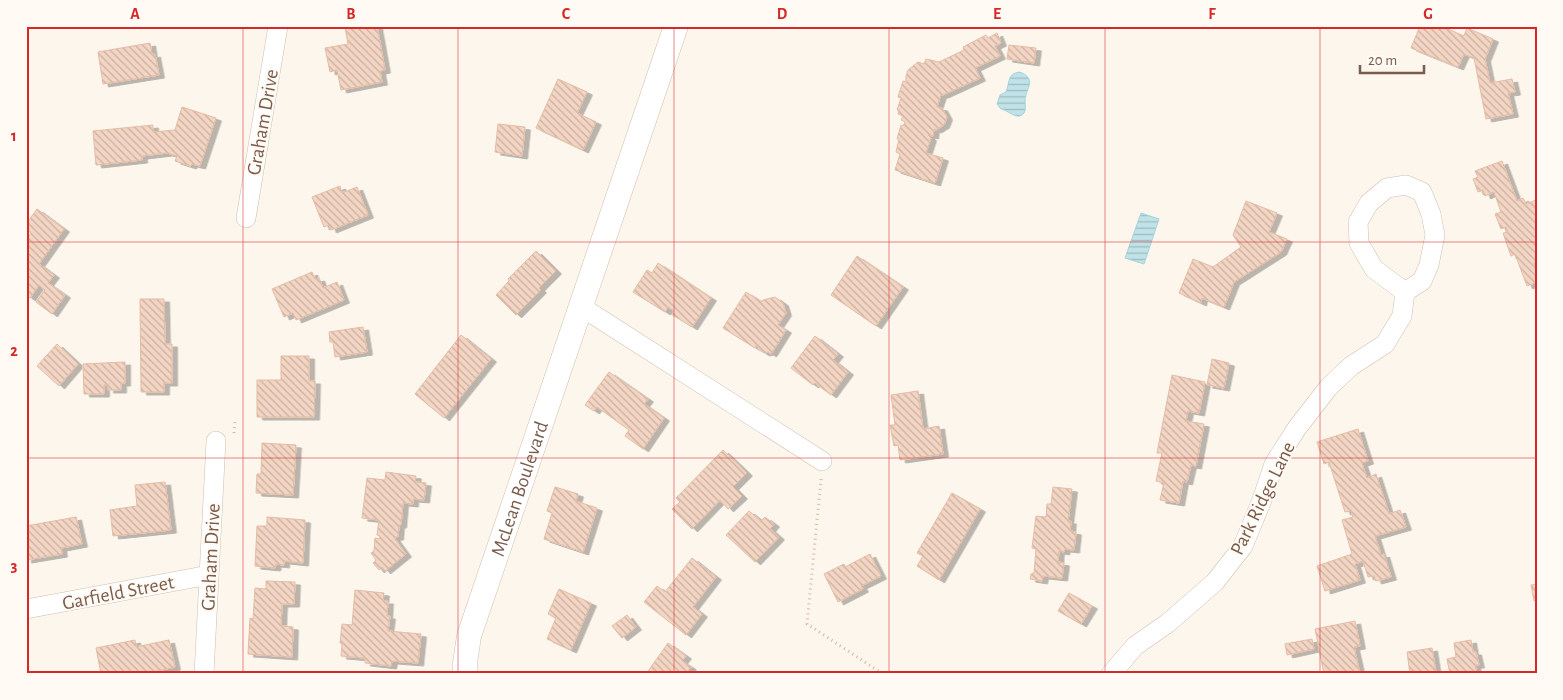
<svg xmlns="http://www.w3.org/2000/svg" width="1563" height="700" font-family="'Alegreya Sans',sans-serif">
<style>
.water{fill:url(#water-rules);stroke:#a5d3da}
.building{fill:url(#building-back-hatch);stroke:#e6bba3;filter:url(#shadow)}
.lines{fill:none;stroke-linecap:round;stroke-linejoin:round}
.minor-casing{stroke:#d1beb0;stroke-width:20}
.tertiary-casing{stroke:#d1beb0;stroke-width:25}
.path{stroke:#d9b8a5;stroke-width:3;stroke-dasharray:1 4;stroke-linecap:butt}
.minor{stroke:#fff;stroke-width:19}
.tertiary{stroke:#fff;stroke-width:24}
.grid{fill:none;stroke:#d62828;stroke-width:1;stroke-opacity:0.55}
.labels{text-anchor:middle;stroke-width:4;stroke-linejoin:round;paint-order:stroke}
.street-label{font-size:20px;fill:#7a5c4d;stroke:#fffaf3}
.neatline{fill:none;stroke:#d62828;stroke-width:2}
.grid-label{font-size:16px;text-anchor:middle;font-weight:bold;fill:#d62828}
</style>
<defs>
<pattern id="water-rules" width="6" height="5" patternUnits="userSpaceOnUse" patternTransform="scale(1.25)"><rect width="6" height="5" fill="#bfe3e8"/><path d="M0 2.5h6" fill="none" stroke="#a0bbbe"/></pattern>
<pattern id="building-back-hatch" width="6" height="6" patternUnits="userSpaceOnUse" patternTransform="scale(1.25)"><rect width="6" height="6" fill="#f3d5c3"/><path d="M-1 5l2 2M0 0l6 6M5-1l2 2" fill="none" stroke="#cab0a1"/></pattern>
<filter id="shadow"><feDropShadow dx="5.5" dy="3" stdDeviation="0" flood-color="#0004"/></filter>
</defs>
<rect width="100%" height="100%" fill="#fdf6ec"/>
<g class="water">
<path d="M1019 72C1023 73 1027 75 1029 79 1031 85 1027 90 1026 95 1024 100 1026 106 1025 111 1024 114 1022 115 1019 116 1014 117 1007 110 1001 109L997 104 1000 95 1006 92C1010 82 1007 74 1019 72Z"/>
<polygon points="1141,213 1159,219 1144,264 1125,258"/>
</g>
<g class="building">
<polygon points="348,26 377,26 385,70 380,71 382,82 341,90 337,70 330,72 325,48 348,44 345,27"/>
<polygon points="1420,26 1441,26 1464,36 1467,28 1493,39 1485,59 1490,83 1512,79 1515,92 1508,93 1513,114 1486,119 1474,58 1464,54 1458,67 1411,48"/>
<polygon points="997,33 1001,43 995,46 1000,56 975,68 980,78 943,95 941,95 937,107 942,108 947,117 944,125 936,130 934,129 933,136 928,135 931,138 926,153 943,158 935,183 895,170 900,154 896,152 899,139 897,139 901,125 903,126 905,122 901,120 903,116 898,114 899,110 897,110 901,98 898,97 903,81 906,82 906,76 908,70 918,62 924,64 926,59 939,62 964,50 963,47 986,35 988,38"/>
<polygon points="150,43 152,55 155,54 159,75 103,84 98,52"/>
<polygon points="1009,45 1036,48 1034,63 1007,59"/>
<polygon points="558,79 587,92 577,113 596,122 583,150 536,128"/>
<polygon points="182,107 216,118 200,166 192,164 191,166 175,161 177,156 167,153 142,156 142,160 96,165 93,131 153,125 153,132 175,130"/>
<polygon points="498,124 525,127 522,156 495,152"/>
<polygon points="1502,161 1517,201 1523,198 1526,204 1536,200 1537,203 1537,262 1534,263 1537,271 1537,282 1527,286 1515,254 1511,256 1503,233 1508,232 1506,227 1501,229 1495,214 1501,212 1494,192 1485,196 1483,190 1478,192 1473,179 1478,177 1475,171"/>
<polygon points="340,186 342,193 357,187 368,215 331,230 329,225 324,227 312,197"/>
<polygon points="1246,201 1277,213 1269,232 1287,239 1281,252 1234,282 1224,307 1202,298 1201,303 1179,293 1193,259 1213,267 1241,247 1233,235"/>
<polygon points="37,209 64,229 39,264 54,275 48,283 65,295 52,314 36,302 45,290 39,285 30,298 26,295 26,240 31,233 26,229 26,224"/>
<polygon points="536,251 556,271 539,288 541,290 516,315 496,295 509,281 508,279"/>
<polygon points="857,256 903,287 876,326 831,295"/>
<polygon points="658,263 711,298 692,327 671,314 674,311 668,307 665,312 633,292 647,270 652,273"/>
<polygon points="312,272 315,279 319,278 323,288 337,282 344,300 296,320 293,313 284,317 272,289"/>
<polygon points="746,292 762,302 763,300 775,297 783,303 786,313 778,325 786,330 771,354 768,352 764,353 758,349 757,345 755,348 723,328"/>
<polygon points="140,299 164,299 165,344 172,344 172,383 164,383 164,392 141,392"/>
<polygon points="363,327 367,352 335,357 333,342 330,342 329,332"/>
<polygon points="461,335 491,359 444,418 415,394"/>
<polygon points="815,336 838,354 833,360 848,372 831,395 815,383 813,385 791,368"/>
<polygon points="57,344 78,364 59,386 37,366"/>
<polygon points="281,356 309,356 309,381 315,381 314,417 257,417 257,380 281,380"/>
<polygon points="1212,359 1229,363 1224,388 1207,385"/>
<polygon points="125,362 125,383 121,383 121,390 108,390 108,385 104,385 104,394 84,394 83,364"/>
<polygon points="609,372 648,399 644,404 664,418 643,449 625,436 629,430 597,407 594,411 585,405"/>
<polygon points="1172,375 1205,382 1199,413 1188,411 1186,421 1204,424 1196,466 1191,465 1187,482 1183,481 1179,503 1160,500 1164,483 1156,481 1162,453 1157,453"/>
<polygon points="918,391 923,429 939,426 943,454 900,460 898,445 894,446 890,425 895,425 891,395"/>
<polygon points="1358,429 1368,461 1362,463 1367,478 1376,474 1389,514 1400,510 1406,527 1375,536 1381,555 1384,554 1391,577 1376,581 1374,576 1368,577 1363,561 1355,564 1360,580 1325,591 1317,566 1352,554 1342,520 1353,517 1351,511 1345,512 1329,462 1324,464 1317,442"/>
<polygon points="262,443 296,445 293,495 256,493 257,474 261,474"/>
<polygon points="723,450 747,473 733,487 742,496 728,509 720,500 692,529 672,509 680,502 676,498"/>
<polygon points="386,472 416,476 415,482 426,483 424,500 413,499 413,504 403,503 401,525 399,525 398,537 395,537 395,539 406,554 385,571 382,567 379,570 373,563 376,560 371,553 374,551 375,538 379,539 380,536 377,535 379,520 362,518 367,478 385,480"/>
<polygon points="165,482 171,530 113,536 110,510 137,506 135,485"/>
<polygon points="555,487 578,494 576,501 597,508 583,552 544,539 552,513 547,511"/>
<polygon points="1053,487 1072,489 1068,521 1071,521 1070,531 1076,532 1074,550 1065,549 1064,552 1059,551 1058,562 1064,563 1062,578 1043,576 1042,581 1030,579 1031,574 1034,573 1036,549 1032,548 1036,516 1046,517 1047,504 1051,504"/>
<polygon points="952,493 980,509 939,580 917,566 923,556 917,553"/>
<polygon points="749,511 761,521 765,517 774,524 770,529 779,537 755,562 726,535"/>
<polygon points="76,517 82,544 61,548 62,554 26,560 26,526"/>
<polygon points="267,517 305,520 303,563 284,561 284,565 276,564 275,568 255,566 257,526 267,526"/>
<polygon points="870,554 881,576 861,586 863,589 838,602 824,574 844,564 845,567"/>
<polygon points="692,558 716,577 693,607 702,614 686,635 644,602 657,586 665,592"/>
<polygon points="266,581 295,582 294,604 282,604 281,626 293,627 292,657 248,654 250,618 253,619 255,588 266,589"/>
<polygon points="1537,584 1537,600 1534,601 1531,585"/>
<polygon points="559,589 591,603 571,650 547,639 556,618 548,614"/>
<polygon points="355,590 384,593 383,601 388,601 387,616 390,616 388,631 421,634 418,663 392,661 391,666 365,663 365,658 341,656 342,644 340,643 342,624 352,625"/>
<polygon points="1069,593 1092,606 1081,624 1058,611"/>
<polygon points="627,615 636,627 622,638 612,626"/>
<polygon points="1355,621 1360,646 1354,647 1360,674 1324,674 1315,629"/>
<polygon points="1312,639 1314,649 1287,655 1285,644"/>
<polygon points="135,640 136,647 169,640 175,667 144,674 101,674 96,648"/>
<polygon points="1471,640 1473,652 1476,652 1479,665 1475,665 1477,674 1450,674 1447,659 1456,657 1454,643"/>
<polygon points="668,643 686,656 682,661 691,667 686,674 646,674"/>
<polygon points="1432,648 1436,673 1410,674 1407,652"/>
</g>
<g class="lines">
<g class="minor-casing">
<g id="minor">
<polyline points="246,218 278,26"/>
<polyline points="580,306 822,461"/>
<polyline points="26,609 209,575"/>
<polyline points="204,674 216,441"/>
<polyline points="1111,674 1135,646 1168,623 1215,582 1243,546 1262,500 1274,464 1297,428 1328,388 1334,382 1351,366 1385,344 1402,316 1405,292 1422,281 1429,265 1435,235 1431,214 1422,192 1406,185 1387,188 1369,203 1358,222 1359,243 1374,269 1405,292"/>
</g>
</g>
<g class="tertiary-casing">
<g id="tertiary">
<path id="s1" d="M465 674V663L469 636 676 26"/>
</g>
</g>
<g class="path">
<polyline points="234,433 235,420"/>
<polyline points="821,479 807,624 883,674"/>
</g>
<use href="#minor" class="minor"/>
<use href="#tertiary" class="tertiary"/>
</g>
<path class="grid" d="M243 26V674M458 26V674M674 26V674M889 26V674M1105 26V674M1320 26V674M26 242H1537M26 458H1537"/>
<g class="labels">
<g class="street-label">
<text transform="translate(262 122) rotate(-80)" y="7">Graham Drive</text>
<text dy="7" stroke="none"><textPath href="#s1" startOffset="194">McLean Boulevard</textPath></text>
<text transform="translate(1262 498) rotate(-64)" y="7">Park Ridge Lane</text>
<text transform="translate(210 557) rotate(-87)" y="7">Graham Drive</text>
<text transform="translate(118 592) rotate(-11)" y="7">Garfield Street</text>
</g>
</g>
<rect width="1563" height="700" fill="none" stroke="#fffaf3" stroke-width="55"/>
<path d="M1360 65v8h64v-8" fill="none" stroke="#7a5c4d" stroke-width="2.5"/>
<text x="1368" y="65" font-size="15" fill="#7a5c4d" stroke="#fffaf3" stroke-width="4" paint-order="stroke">20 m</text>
<rect x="28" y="28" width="1508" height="644" class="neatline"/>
<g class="grid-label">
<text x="135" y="19">A</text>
<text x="351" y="19">B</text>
<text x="566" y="19">C</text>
<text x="782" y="19">D</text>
<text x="997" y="19">E</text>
<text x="1212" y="19">F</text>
<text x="1428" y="19">G</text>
<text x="14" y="141">1</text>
<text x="14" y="356">2</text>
<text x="14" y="571">3</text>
</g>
</svg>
